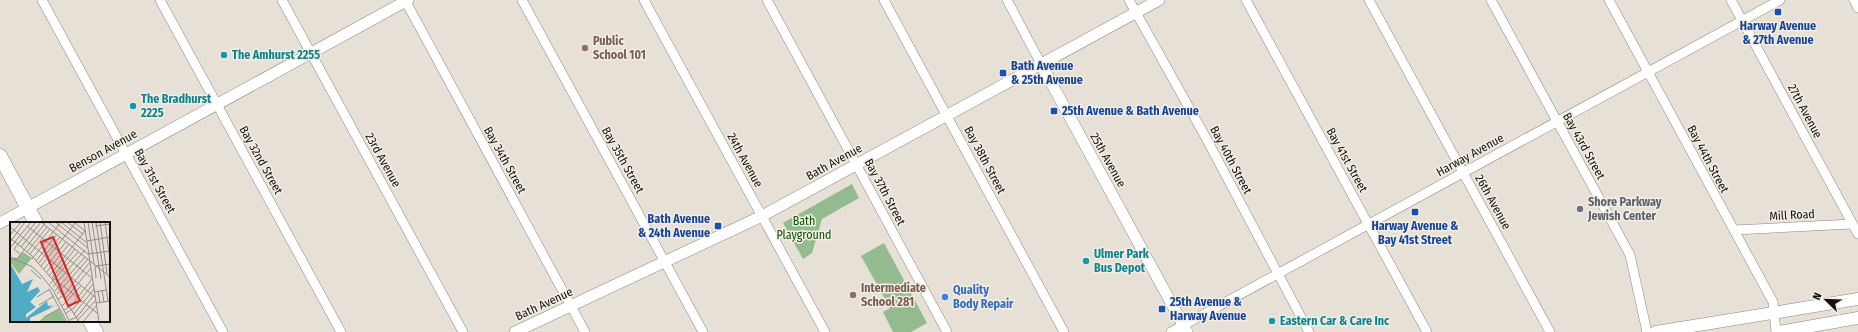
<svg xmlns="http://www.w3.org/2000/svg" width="1858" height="332" font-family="'Fira Sans Condensed',sans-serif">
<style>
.green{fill:#94bb8e}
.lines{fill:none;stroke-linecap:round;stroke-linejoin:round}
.minor-casing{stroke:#8e8980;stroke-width:10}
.tertiary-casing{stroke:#8e8980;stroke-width:12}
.secondary-casing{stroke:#8e8980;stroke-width:13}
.primary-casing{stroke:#8e8980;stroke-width:15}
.minor{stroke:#fff;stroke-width:9}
.tertiary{stroke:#fff;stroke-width:11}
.secondary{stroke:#fff;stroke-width:12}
.primary{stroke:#fff;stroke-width:14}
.transit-dot{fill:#1a4fb4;stroke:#f3eee4;stroke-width:1.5}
.education-dot{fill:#8d6e63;stroke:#f3eee4;stroke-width:1.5}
.culture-dot{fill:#0f9aa8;stroke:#f3eee4;stroke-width:1.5}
.worship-dot{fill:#6b7280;stroke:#f3eee4;stroke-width:1.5}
.shop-dot{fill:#3f7fe0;stroke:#f3eee4;stroke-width:1.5}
.labels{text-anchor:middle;stroke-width:3;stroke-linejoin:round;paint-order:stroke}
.transit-label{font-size:12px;font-weight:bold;fill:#164399;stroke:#f3eee4;text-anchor:start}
.education-label{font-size:12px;font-weight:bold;fill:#785e54;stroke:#f3eee4;text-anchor:start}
.culture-label{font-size:12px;font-weight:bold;fill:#0d838f;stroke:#f3eee4;text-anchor:start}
.street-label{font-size:12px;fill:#13120e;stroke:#f3eee4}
.worship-label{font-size:12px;font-weight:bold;fill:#5b616d;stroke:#f3eee4;text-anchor:start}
.park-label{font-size:12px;fill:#0d5205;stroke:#f3eee4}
.shop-label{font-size:12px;font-weight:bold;fill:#366cbe;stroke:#f3eee4;text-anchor:start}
.inset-road{fill:none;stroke:#928e87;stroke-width:1}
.view{fill:#d62828;fill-opacity:0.15;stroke:#d62828;stroke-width:2}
.inset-edge{fill:none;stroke:#13120e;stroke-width:2}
</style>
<rect width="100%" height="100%" fill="#e6e0d7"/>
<g class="green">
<polygon points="852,184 859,198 822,219 812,253 803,259 783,223"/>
<polygon points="884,243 927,323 911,332 893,332 883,312 890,308 861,256"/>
</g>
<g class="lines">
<g class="minor-casing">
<g id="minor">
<polyline points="42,0 223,332"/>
<polyline points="160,0 341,332"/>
<polyline points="282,0 463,332"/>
<polyline points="405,0 585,332"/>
<polyline points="522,0 703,332"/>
<polyline points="644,0 825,332"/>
<polyline points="767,0 947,332"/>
<polyline points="884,0 1064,332"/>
<polyline points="1007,0 1041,64"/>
<polyline points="1129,0 1206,138 1309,332"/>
<polyline points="1246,0 1427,332"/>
<polyline points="1369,0 1550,332"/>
<polyline points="1491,0 1630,255 1647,332"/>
<polyline points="1609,0 1773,302 1776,332"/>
<polyline points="1731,0 1858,234"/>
<polyline points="1854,0 1858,8"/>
<polyline points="1734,230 1852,224"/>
<polyline points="1171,332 1780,0"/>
</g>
</g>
<g class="tertiary-casing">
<g id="tertiary">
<polyline points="1041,64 1187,332"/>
<polyline points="0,223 408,0"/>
<polyline points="515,332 762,216 1159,0"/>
</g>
</g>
<g class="secondary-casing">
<g id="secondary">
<polyline points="1656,332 1858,299"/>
<polyline points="1778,332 1858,318"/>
</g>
</g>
<g class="primary-casing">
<g id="primary">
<polyline points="0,156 36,223"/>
<polyline points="90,321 96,332"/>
</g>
</g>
<use href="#minor" class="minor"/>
<use href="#tertiary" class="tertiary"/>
<use href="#secondary" class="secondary"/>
<use href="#primary" class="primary"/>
</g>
<g class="transit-dot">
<rect x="1774" y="8" width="8" height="8" rx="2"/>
<rect x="999" y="69" width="8" height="8" rx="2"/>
<rect x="1050" y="107" width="8" height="8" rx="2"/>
<rect x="1411" y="208" width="8" height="8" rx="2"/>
<rect x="714" y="222" width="8" height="8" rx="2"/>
<rect x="1158" y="305" width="8" height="8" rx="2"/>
</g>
<g class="education-dot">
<circle cx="585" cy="48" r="4"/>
<circle cx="853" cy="295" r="4"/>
</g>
<g class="culture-dot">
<circle cx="224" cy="55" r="4"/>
<circle cx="133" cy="106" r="4"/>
<circle cx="1086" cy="261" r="4"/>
<circle cx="1272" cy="321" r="4"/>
</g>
<circle class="worship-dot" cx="1580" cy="209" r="4"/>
<circle class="shop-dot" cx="945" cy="297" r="4"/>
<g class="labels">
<g class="transit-label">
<text x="1778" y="30" text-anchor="middle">Harway Avenue<tspan x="1778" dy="14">&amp; 27th Avenue</tspan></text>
<text x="1011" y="70">Bath Avenue<tspan x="1011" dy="14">&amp; 25th Avenue</tspan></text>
<text x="1062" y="115">25th Avenue &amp; Bath Avenue</text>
<text x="710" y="223" text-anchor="end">Bath Avenue<tspan x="710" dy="14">&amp; 24th Avenue</tspan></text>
<text x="1415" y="230" text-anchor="middle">Harway Avenue &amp;<tspan x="1415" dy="14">Bay 41st Street</tspan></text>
<text x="1170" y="306">25th Avenue &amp;<tspan x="1170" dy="14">Harway Avenue</tspan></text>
</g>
<g class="education-label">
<text x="593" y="45">Public<tspan x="593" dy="14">School 101</tspan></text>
<text x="861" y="292">Intermediate<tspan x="861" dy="14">School 281</tspan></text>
</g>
<g class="culture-label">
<text x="232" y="59">The Amhurst 2255</text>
<text x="141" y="103">The Bradhurst<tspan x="141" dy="14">2225</tspan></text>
<text x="1094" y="258">Ulmer Park<tspan x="1094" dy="14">Bus Depot</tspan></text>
<text x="1280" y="325">Eastern Car &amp; Care Inc</text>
</g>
<g class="street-label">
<text transform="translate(1805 111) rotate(62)" y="4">27th Avenue</text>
<text transform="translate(1584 146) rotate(61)" y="4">Bay 43rd Street</text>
<text transform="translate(103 151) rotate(-29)" y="4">Benson Avenue</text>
<text transform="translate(1470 155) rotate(-29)" y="4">Harway Avenue</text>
<text transform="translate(1708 159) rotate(62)" y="4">Bay 44th Street</text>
<text transform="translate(261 160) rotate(61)" y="4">Bay 32nd Street</text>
<text transform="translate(383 160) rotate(61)" y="4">23rd Avenue</text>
<text transform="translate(505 160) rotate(61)" y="4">Bay 34th Street</text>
<text transform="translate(623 160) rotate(61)" y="4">Bay 35th Street</text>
<text transform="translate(745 160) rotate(61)" y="4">24th Avenue</text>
<text transform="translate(985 160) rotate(62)" y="4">Bay 38th Street</text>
<text transform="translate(1108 160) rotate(61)" y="4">25th Avenue</text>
<text transform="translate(1231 160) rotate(62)" y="4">Bay 40th Street</text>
<text transform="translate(1347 160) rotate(61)" y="4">Bay 41st Street</text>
<text transform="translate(834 162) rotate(-29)" y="4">Bath Avenue</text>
<text transform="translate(155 181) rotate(61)" y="4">Bay 31st Street</text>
<text transform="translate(885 192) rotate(62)" y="4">Bay 37th Street</text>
<text transform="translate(1493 202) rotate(61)" y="4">26th Avenue</text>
<text transform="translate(1792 215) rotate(-3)" y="4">Mill Road</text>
<text transform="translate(544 304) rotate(-25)" y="4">Bath Avenue</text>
</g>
<g class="worship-label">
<text x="1588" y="206">Shore Parkway<tspan x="1588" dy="14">Jewish Center</tspan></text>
</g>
<g class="park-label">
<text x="804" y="225">Bath<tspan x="804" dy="14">Playground</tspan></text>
</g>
<g class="shop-label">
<text x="953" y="294">Quality<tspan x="953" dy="14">Body Repair</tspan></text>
</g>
</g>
<g transform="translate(10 222)">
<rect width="100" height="100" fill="#e6e0d7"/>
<path d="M13 30 22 36 9 52 0 40V34L6 37ZM49 87 56 100H28L34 95Z" fill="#94bb8e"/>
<path d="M0 41 12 62 23 57 17 70 28 65 30 69 20 80 26 85 16 92V96L37 79 38 84 43 83 39 86 47 83 20 96V100H0Z" fill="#4facc4"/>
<path class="inset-road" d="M31 0 100 55M38 0 78 32 100 29M45 0 78 26M51 0 77 21M57 0 73 12M64 0 75 9M74 0 89 100M78 0 84 42M82 0 91 57M86 0 98 79M90 0 97 52M95 0 100 38M17 4 82 56M85 4 100 2M0 5 85 75M0 13 11 0M0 16 21 33 43 58 69 100M77 19 100 15M0 20 15 0M11 25 31 0M0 26 21 0M17 30 37 5M10 32 4 27 26 0M20 32 40 7M0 36 21 44 30 52 43 68 60 100M4 36 7 37 36 0M22 37 51 0M26 39 47 12M28 42 50 15M31 44 66 0M85 44 86 56M86 44 100 42M34 47 56 20M21 48 31 57M36 51 59 22M39 54 75 9M42 56 65 27M43 56 87 91M40 62 68 30M43 65 75 28M39 67 57 100M92 68 94 80M45 69 75 35M88 69 90 81M84 70 96 68M47 72 78 37M27 75 40 67M48 77 54 73 80 40M55 77 81 46M86 81 100 79M29 83 44 74M52 84 71 64M54 88 61 84 82 57M56 91 64 86 83 62M64 92 84 67M34 95 49 87M60 98 67 95 84 73M66 100 85 79M73 100 86 84"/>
<path class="view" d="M43 15 70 79 58 84 31 20Z"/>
<rect width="100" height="100" class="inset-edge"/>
</g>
<g transform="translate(1826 300) rotate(293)" stroke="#f3eee4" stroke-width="3" paint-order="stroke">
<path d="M0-3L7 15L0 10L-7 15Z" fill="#13120e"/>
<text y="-6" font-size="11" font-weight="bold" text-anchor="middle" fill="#13120e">N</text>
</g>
</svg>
